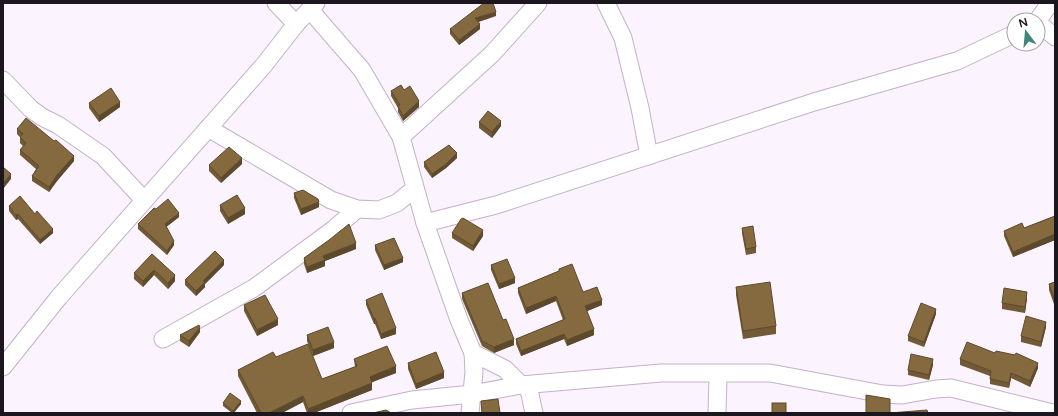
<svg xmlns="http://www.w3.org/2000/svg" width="1058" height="416" font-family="'Varela Round',sans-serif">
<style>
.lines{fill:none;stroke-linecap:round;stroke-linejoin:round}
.minor-casing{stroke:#c3b1c9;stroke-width:19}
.minor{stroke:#fff;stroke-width:17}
.wall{fill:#725a36}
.shaded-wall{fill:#5d4a2c}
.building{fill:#85693f;stroke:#5d4a2c}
</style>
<rect width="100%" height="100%" fill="#fbf3fd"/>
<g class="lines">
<g class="minor-casing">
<g id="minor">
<polyline points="276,3 296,24"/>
<polyline points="606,3 623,38 640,108 649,156"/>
<polyline points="310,10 362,70 401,137 425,223 459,320 473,353 474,372 470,413"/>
<polyline points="1038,20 1050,3"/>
<polyline points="1038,23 1055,37"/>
<polyline points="3,80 31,109 42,117 58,125 103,156 144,200"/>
<polyline points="208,128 331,200 357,209 379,210 397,203 414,189"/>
<polyline points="401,137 492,54 538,3"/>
<polyline points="425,223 496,205 814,102 957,61 1014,34"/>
<polyline points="163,339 254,288 334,229 357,209"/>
<polyline points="473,353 505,369 521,385"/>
<polyline points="3,367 59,297 264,65 296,24 316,3"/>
<polyline points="528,385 534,413"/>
<polyline points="351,413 412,400 472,394 521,385 661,373 770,373 883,394 902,395 936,389 951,388 1053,413"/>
<polyline points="717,413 718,374"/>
</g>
</g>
<use href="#minor" class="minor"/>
</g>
<g class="wall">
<polygon points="496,16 478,22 480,29 459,45 450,34 450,29"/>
<polygon points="404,90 419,107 403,121 398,112 398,108 391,96 391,91"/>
<polygon points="89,103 120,107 99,122 89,108"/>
<polygon points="479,122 501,126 492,138 479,128"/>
<polygon points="17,129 74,161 57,181 49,192 32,181 32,176 36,169 20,155 20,150 23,146 20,143 20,137 17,134"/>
<polygon points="457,158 446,168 432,178 424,167 424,162"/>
<polygon points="242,164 221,183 209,171 209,165"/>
<polygon points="294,193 319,207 301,215 294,198"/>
<polygon points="220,205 245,214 228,224 220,211"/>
<polygon points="9,206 35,214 53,233 40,244 18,219 16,220 9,211"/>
<polygon points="1055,216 1055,240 1013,257 1004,236 1004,231 1024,228"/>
<polygon points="179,217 166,227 174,245 167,255 138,229 138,224"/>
<polygon points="742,228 756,247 756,253 746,255 742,233"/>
<polygon points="452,233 483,236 473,251 452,238"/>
<polygon points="375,245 403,262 384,270 375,250"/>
<polygon points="356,249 325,261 325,266 307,273 304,264 304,258"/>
<polygon points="152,254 175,281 168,289 154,275 143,287 134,279 134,273"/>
<polygon points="224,265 205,284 205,287 196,296 185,285 185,280"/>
<polygon points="491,265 515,283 499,289 491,270"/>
<polygon points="559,269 583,292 602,305 587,311 594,335 567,346 564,339 521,356 516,344 516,339 563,320 556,301 526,314 518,293 518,288 559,271"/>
<polygon points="1055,282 1055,307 1049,290 1049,284"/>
<polygon points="736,287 776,326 776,334 743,339 736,295"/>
<polygon points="462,293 503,320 514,345 494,353 482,346 462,299"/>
<polygon points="1027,298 1025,313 1002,309 1002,303"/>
<polygon points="366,300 396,334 381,339 375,324 374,324 366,305"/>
<polygon points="244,305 278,325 257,336 244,311"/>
<polygon points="936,314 924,347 908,341 908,336"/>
<polygon points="1046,327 1041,347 1021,342 1021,336"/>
<polygon points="200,332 189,347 180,341 180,335"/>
<polygon points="307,335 334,348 313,356 307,341"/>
<polygon points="995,353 1038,368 1030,387 1011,378 1009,388 990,384 990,376 960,365 960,359"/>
<polygon points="276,357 322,379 355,367 354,359 396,373 372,382 372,390 314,413 307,413 303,402 282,413 257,413 238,376 238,370"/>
<polygon points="408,363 444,378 416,389 408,369"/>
<polygon points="933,365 929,380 908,375 908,370"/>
<polygon points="223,403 241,404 234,413 232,413 223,406"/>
</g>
<g class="shaded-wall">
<polygon points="496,12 496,16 475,23 475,18"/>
<polygon points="480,24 480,29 459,45 459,40"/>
<polygon points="419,101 419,107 403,121 403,116"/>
<polygon points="120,102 120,107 99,122 99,116"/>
<polygon points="501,121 501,126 492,138 492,132"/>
<polygon points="457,153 457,158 446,168 432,178 432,174"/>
<polygon points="74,156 74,161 57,181 49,192 49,187 57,175"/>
<polygon points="242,158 242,164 221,183 221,178"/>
<polygon points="11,174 11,179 3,189 3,183"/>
<polygon points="319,202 319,207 301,215 301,209"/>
<polygon points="245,208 245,214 228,224 228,218"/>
<polygon points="179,213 179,217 165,228 165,224"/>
<polygon points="18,214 18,219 16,220 16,215"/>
<polygon points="53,229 53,233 40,244 40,240"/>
<polygon points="483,230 483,236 473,251 473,246"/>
<polygon points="1055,234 1055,240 1013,257 1013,252"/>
<polygon points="174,241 174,245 167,255 167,251"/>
<polygon points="356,243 356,249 325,261 325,266 307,273 307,267 323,256"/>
<polygon points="403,258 403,262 384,270 384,265"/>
<polygon points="224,260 224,265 205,284 205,287 196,296 196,291 203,281"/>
<polygon points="154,270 154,275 143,287 143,281"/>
<polygon points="175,275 175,281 168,289 168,283"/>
<polygon points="515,278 515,283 499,289 499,284"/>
<polygon points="1027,292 1027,298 1025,313 1025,307"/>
<polygon points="556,296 556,301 526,314 526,308"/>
<polygon points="602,300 602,305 585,312 585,306"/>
<polygon points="936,309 936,314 924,347 924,342"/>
<polygon points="375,318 375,324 374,324 374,319"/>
<polygon points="278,319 278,325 257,336 257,330"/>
<polygon points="1046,322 1046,327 1041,347 1041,342"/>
<polygon points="200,327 200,332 189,347 189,341"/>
<polygon points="396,328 396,334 381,339 381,334"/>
<polygon points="594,329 594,335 567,346 567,340"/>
<polygon points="564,334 564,339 521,356 521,351"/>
<polygon points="514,339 514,345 494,353 494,347"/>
<polygon points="334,342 334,348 313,356 313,350"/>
<polygon points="933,359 933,365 929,380 929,375"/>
<polygon points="1038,363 1038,368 1030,387 1030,381"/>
<polygon points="396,366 396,373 370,383 370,377"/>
<polygon points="444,372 444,378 416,389 416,384"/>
<polygon points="1011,373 1011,378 1009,388 1009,383"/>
<polygon points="372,383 372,390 314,413 308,413 308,409"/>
<polygon points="303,396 303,402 282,413 269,413"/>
<polygon points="241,401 241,404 233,413 233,411"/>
</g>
<g class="building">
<polygon points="484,3 493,3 496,12 475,18 480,24 459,40 450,29"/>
<polygon points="401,85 404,90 410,86 419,101 403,116 398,106 400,105 391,91"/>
<polygon points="111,88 120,102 99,116 89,103"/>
<polygon points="488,111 501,121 492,132 479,122"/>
<polygon points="26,118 54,141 56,140 74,156 57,175 49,187 32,176 39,166 20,150 26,143 20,137 23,134 17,129"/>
<polygon points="449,145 457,153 446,164 432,174 424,162"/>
<polygon points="229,147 242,158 221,178 209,165"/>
<polygon points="3,167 11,174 3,183"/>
<polygon points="303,190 318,199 319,202 301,209 294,193"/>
<polygon points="237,195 245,208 228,218 220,205"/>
<polygon points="20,196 35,214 37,211 53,229 40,240 18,214 16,215 9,206"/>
<polygon points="168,199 179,213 165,224 174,241 167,251 138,224 154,208 156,209"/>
<polygon points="1055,216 1055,234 1013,252 1004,231 1022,223 1024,228"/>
<polygon points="463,218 483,230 473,246 452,233 461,219"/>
<polygon points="349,224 356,243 323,256 325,260 307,267 304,258 329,240"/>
<polygon points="753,226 756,247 746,249 742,228"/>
<polygon points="394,238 403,258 384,265 375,245"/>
<polygon points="215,251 224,260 203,281 205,282 196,291 185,280"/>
<polygon points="152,254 175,275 168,283 154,270 143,281 134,273"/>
<polygon points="507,259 515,278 499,284 491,265"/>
<polygon points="572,264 583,292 597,287 602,300 585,306 594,329 567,340 564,334 521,351 516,339 565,319 556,296 526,308 518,288 559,271 559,269"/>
<polygon points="770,282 776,326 743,331 736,287"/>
<polygon points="1055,282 1055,301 1049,284"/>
<polygon points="488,283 503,320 506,319 514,339 494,347 482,341 462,293"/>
<polygon points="1004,288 1027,292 1025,307 1002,303"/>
<polygon points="382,293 396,328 381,334 375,318 374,319 366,300"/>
<polygon points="265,295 278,319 257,330 244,305"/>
<polygon points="921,303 936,309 924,342 908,336"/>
<polygon points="1026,316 1046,322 1041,342 1021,336"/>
<polygon points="199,325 200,327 189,341 180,335"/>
<polygon points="328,327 334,342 313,350 307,335"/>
<polygon points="967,342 995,353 996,351 1015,355 1016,353 1038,363 1030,381 1011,373 1009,383 990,379 991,371 960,359"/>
<polygon points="308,344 322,379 357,366 354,359 387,346 396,366 370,377 372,383 308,409 303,396 269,413 261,413 238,370 273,352 276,357"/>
<polygon points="436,352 444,372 416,384 408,363"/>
<polygon points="911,354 933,359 929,375 908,370"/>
<polygon points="230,393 241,401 233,411 223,403"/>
<polygon points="866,395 890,399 890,413 927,410 928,413 866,413"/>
<polygon points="498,399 500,413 482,413 481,401"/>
<rect x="772" y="403" width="14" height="10"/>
<polygon points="386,410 391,413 373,413"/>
</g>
<rect width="1058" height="416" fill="none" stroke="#1c161e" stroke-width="8"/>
<g transform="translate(1026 32) rotate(344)"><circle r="19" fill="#ffffff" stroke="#a4a2a5"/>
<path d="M0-3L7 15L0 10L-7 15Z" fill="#42867b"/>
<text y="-6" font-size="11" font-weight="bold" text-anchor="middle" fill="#1c161e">N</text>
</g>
</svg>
